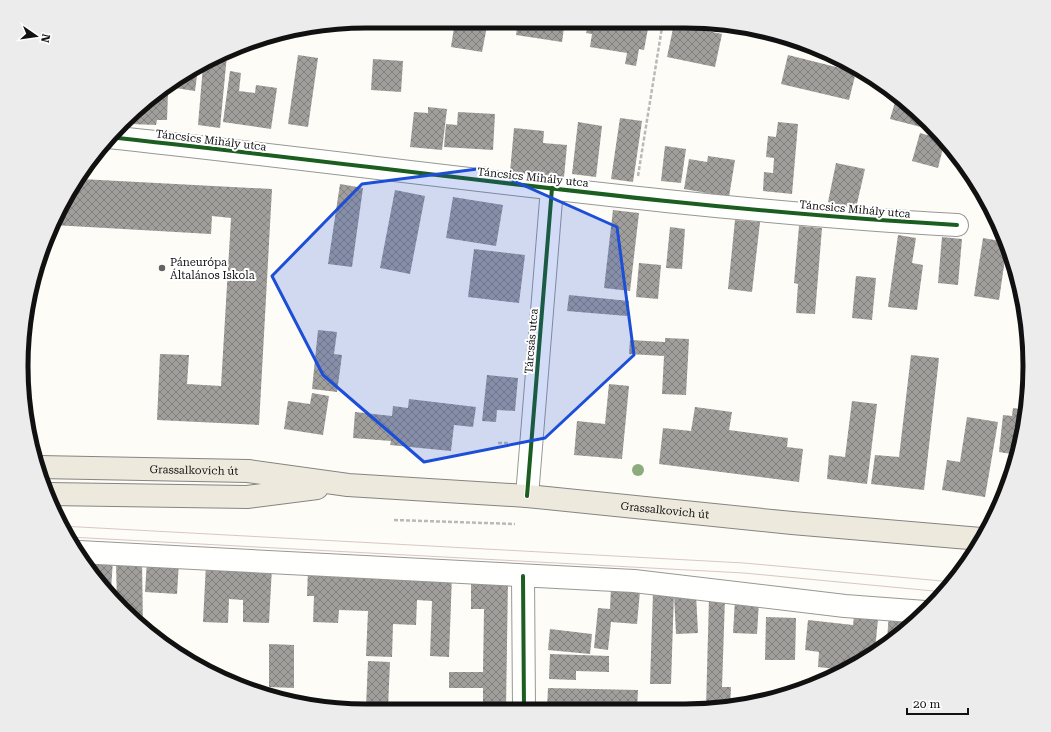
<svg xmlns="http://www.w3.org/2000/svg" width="1051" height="732" font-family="'Roboto Serif',serif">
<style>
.building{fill:url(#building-cross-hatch)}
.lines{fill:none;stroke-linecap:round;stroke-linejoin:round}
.minor-casing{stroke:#979795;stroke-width:24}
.major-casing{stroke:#858482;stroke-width:24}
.path{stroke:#b9b9b8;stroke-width:2.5;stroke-dasharray:4 2;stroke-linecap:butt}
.minor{stroke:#fffffe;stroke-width:22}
.major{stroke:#ede9dc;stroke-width:22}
.tram{stroke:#d9c6c7;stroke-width:1}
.cycleway-casing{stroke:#fff;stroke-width:6}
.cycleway{stroke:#1b5e20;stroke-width:4}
.tree{fill:#8cac80}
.marked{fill:#1d4ed8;fill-opacity:0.2;stroke:#1d4ed8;stroke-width:3;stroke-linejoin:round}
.poi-dot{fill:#646362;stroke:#fff;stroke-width:1.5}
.labels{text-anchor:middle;stroke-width:4;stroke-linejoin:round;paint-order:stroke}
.street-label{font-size:11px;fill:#111;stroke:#fff}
.poi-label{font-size:11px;fill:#111;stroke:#fff;text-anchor:start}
.rim{fill:none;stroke:#111;stroke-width:5}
</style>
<defs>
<pattern id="building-cross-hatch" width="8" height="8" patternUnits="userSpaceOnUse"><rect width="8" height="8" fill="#a19f9c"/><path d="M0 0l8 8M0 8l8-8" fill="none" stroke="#82807e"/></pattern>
</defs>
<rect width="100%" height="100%" fill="#fdfcf7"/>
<g class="building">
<polygon points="455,21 488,21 482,52 451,47"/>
<polygon points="518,21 565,21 562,42 516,35"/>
<polygon points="589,21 636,21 649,23 644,50 639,49 636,66 625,64 627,53 590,47 592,34 586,33"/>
<polygon points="674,24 722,34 715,67 667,57"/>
<polygon points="227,55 220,128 198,125 203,66"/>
<polygon points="298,55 318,58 308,127 288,124"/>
<polygon points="788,55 856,72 849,100 781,84"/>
<polygon points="373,59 403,61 401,92 371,90"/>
<polygon points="198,68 195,91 175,88 177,80 175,79"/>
<polygon points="230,71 241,73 239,91 255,93 256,85 277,88 271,129 223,122"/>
<polygon points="159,93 168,93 167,120 157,120 156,125 131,124 131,117"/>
<polygon points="896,99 923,121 921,127 890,119"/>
<polygon points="428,107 447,109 442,150 410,147 414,112 428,113"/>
<polygon points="458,112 495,114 493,150 444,147 446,124 457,125"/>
<polygon points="620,118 642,121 633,182 611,179"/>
<polygon points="578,122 602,126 596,177 572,174"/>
<polygon points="778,122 798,124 792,194 763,191 764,172 773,173 774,158 766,157 768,136 776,137"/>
<polygon points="514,128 544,131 543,143 567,145 564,177 510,172"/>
<polygon points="920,133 945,140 938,168 912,161"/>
<polygon points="665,146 686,149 681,183 661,181"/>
<polygon points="708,156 735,160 729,197 684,189 689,159 707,162"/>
<polygon points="836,163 865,169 856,208 828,202"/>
<polygon points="81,179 272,189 259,425 157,420 160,354 189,355 187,384 221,386 231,218 212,216 211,234 53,225"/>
<polygon points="340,184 363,188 352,267 328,264"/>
<polygon points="395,190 425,196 410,274 380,268"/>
<polygon points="453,197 503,205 496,246 446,238"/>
<polygon points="613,210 639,213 630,291 604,288"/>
<polygon points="735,220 760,222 752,292 728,289"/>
<polygon points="799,226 822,228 815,314 796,313 798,284 794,283"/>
<polygon points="670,227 685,229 682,269 666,268"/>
<polygon points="898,235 916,238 912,263 923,265 917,310 888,307"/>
<polygon points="942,237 962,239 958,285 938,283"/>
<polygon points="983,238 1006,242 1007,245 999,300 974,296"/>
<polygon points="474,249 525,255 519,303 468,297"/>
<polygon points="639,263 661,265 658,299 636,297"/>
<polygon points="856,276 876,278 872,320 852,318"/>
<polygon points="569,295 629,301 627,316 567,311"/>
<polygon points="318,330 337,332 334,354 342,355 337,392 312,389"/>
<polygon points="665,338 689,339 686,395 662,394 664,356 629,354 630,340 665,342"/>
<polygon points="911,355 939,358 924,490 871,484 875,455 899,457"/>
<polygon points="487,375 518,378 515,411 497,410 496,422 482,421"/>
<polygon points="609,384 629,386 622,459 574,455 577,421 605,424"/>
<polygon points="312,393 329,396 323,435 284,429 288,401 310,404"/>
<polygon points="409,399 476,407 473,427 454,425 451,451 390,445 391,441 353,438 355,412 392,416 393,406 408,408"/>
<polygon points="852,401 877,404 867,484 827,479 829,455 845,457"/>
<polygon points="695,407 732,412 729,430 788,438 787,447 803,449 799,482 659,464 663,428 691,431"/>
<polygon points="1013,408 1026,410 1018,455 999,452 1003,415 1012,416"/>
<polygon points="967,417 998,422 985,497 942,490 947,460 960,462"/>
<polygon points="82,556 113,558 111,592 105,591"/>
<polygon points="147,560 179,562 177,594 145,592"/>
<polygon points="142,561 143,628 117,603 116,562"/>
<polygon points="206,564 272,567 269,623 243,622 243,600 229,599 228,623 203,622"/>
<polygon points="308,569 452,575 449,657 430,656 432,601 417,600 416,625 393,624 392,657 366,656 368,611 339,610 338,623 313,622 314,596 307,596"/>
<polygon points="471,578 508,578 506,709 483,709 483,688 449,688 449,672 483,672 484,609 471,609"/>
<polygon points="611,588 640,591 637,624 611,622 608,650 594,648 598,608 610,609"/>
<polygon points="653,592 674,592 671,684 650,684"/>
<polygon points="696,594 698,633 676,634 674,595"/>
<polygon points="709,598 725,598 722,687 731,687 730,708 706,708"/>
<polygon points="735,600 759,601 757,634 733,633"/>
<polygon points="855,607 879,609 875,650 845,670 818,667 819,652 805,650 808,620 853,625"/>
<polygon points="889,611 913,612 913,625 887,642"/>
<polygon points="766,617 796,618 795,660 765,660"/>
<polygon points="550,629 592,634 590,654 548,650"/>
<polygon points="269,644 294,645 294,688 269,687"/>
<polygon points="550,654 609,656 609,672 576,671 576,680 549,679"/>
<polygon points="368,661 390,662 388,708 366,707"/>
<polygon points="548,688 638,690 637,709 547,709"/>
<polygon points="320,700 329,701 328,708 319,706"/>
</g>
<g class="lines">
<g class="minor-casing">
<g id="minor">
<path d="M108 137C391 167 673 209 957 225"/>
<polyline points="527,496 552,188"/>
<polyline points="79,552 634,581 845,606 925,612"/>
<polyline points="523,576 524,709"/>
</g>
</g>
<g class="major-casing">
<g id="major">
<path id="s1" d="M39 467 248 471 348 485 527 496 792 523 981 539"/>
<polyline points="48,494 247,497 317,488"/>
</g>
</g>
<g class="path">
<polyline points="638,176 663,21"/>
<polyline points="498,443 510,443"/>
<polyline points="394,520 515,524"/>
</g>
<use href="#minor" class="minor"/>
<use href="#major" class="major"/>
<g class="tram">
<polyline points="61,526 744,563 953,582"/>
<polyline points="69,537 744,573 944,592"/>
</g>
<g class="cycleway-casing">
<g id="cycleway">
<path d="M108 137C391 167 673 209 957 225"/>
<polyline points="527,496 552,188"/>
<polyline points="523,576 524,709"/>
</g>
</g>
<use href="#cycleway" class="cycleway"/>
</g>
<circle class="tree" cx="638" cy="470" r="6"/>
<path class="marked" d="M485 168 617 227 634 355 545 438 424 462 323 375 272 276 362 184Z"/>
<circle class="poi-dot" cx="162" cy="268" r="4"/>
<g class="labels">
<g class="street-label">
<text transform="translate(211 140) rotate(7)" y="4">Táncsics Mihály utca</text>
<text transform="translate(533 177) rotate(6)" y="4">Táncsics Mihály utca</text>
<text transform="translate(855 209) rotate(5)" y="4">Táncsics Mihály utca</text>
<text transform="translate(531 341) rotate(-85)" y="4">Tárcsás utca</text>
<text dy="4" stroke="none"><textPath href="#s1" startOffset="155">Grassalkovich út</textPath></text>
<text dy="4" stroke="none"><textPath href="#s1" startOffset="628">Grassalkovich út</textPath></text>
</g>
<g class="poi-label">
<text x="170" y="266">Páneurópa<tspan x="170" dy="13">Általános Iskola</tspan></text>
</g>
</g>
<path d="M0 0H1051V732H0ZM366 28H685A338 338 0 0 1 1023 366V366A338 338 0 0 1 685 704H366A338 338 0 0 1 28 366V366A338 338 0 0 1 366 28Z" fill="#ececec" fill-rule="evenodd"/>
<path class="rim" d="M366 28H685A338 338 0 0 1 1023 366V366A338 338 0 0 1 685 704H366A338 338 0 0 1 28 366V366A338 338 0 0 1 366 28Z"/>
<g transform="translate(36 36) rotate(103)" stroke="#ffffff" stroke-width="3" paint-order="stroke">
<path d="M0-3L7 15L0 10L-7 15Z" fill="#111111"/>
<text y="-6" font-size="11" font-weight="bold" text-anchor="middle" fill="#111111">N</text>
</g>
<path d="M907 708v6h61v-6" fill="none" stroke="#111111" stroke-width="2"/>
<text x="913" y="708" font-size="12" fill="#111111" stroke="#ffffff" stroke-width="3" paint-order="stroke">20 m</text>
</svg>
